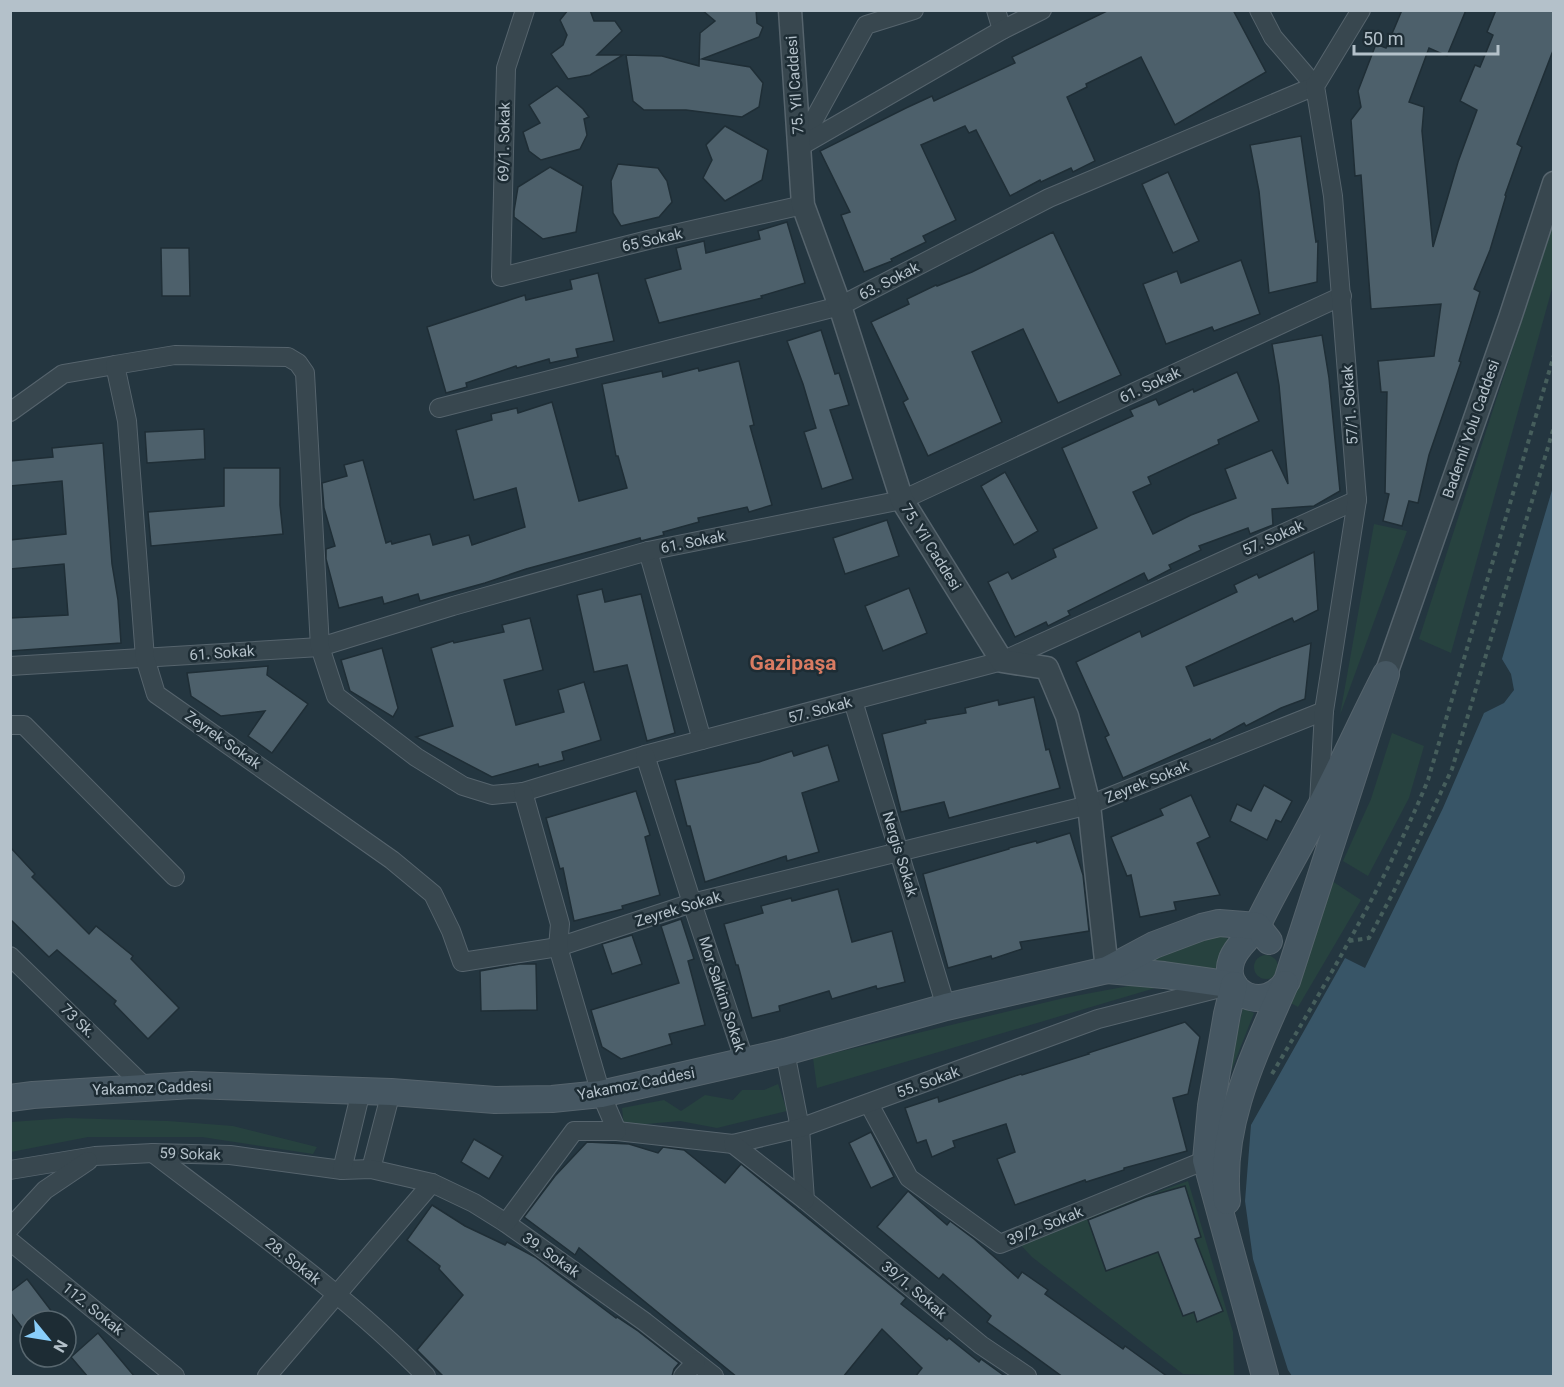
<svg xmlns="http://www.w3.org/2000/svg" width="1564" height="1387" font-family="Roboto,sans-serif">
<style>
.green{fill:#27423f}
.water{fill:#385567}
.building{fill:#4d606b;stroke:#1f2e36;stroke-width:1.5}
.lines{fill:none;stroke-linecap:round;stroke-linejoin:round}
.minor-casing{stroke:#56646d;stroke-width:20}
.tertiary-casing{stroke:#56646d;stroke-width:25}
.secondary-casing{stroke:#56646d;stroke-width:28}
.path{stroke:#465e5c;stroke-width:4;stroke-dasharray:4.5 4.5;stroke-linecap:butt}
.minor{stroke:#38474f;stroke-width:18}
.tertiary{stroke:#38474f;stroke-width:22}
.secondary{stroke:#465762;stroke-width:26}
.labels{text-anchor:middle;stroke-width:5;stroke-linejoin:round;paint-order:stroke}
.street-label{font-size:15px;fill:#b4c1ca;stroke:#1d2c34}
.district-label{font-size:21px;font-weight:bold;fill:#d87b62;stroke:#1d2c34}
</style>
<rect width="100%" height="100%" fill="#243640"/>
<g class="green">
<polygon points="1553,224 1553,285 1451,653 1419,639"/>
<polygon points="1374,524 1407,531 1340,715"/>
<polygon points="1392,733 1424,746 1409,798 1368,876 1343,861 1371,799"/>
<polygon points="1332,881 1361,900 1298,1007 1287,1001"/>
<polygon points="1216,934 1234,941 1221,974 1137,964"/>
<circle cx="1266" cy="967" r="12"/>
<polygon points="1161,980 1162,986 817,1088 813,1058 1064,998"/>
<polygon points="1243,1008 1254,1013 1224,1089"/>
<polygon points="778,1084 787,1111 717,1128 680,1121 624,1126 622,1108 664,1100 681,1111 705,1095 733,1100 742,1090 764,1090"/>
<polygon points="67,1118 168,1121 233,1126 317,1147 313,1154 202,1137 88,1137 11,1152 11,1122"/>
<polygon points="1188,1181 1233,1332 1234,1376 1183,1374 1032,1257 1018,1242"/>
</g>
<polygon class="water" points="1553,487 1553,1376 1292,1376 1288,1370 1253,1259 1245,1201 1251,1125 1345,958 1365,968 1443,808 1484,713 1504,703 1514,690 1511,674 1502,659"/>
<g class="building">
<polygon points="568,10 590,10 594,21 615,21 622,31 597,55 623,55 590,75 568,79 551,54 563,45 567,35 560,20"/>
<polygon points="702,10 756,10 757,23 763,27 759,37 702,59 750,67 763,83 759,107 742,117 686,110 644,110 633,101 626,55 662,56 699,66 700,33 715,21"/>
<polygon points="1109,10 1233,10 1266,72 1175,125 1141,57 1086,84 1087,87 1067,97 1095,161 1073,172 1071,168 1041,182 1040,180 1010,196 976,130 969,133 965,126 921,145 956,220 923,236 926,242 891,259 892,261 864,272 841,215 850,212 820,151 906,108 932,96 934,101 1015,63 1012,57"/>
<polygon points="1402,10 1466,10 1447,56 1429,48 1409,102 1424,107 1422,131 1433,247 1458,162 1477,110 1460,101 1475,65 1480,67 1493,35 1487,32 1496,10 1554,10 1554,48 1517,144 1522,147 1505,195 1506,196 1490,250 1474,289 1480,292 1459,361 1461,362 1429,455 1418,503 1409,501 1402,526 1383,521 1389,494 1385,493 1387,392 1381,392 1378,361 1434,356 1441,304 1371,309 1361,175 1355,176 1351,120 1361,107 1358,91 1376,44 1386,48"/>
<polygon points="557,86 583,109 589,117 584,119 587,135 580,149 541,160 529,151 523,132 540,123 529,105"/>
<polygon points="725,126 768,150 762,180 725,201 703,178 712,160 706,145"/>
<polygon points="1301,136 1316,242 1318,241 1317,282 1269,293 1259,191 1250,145"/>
<polygon points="618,164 658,168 667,181 672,202 659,217 621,226 613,213 611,181"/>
<polygon points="550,167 583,186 576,232 543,239 514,217 514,211 518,187"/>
<polygon points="1168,172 1199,241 1173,253 1142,184"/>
<polygon points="787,222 805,283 761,296 762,298 659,323 645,279 681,269 676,248 704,241 706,253 760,239 758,231"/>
<polygon points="1053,232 1121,375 1058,403 1023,329 972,352 1002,422 928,456 903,402 908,399 871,322 909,304 907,299 936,285 937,286 972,272"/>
<polygon points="161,248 189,248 190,296 162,296"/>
<polygon points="1241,260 1260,314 1214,331 1212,327 1166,344 1143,284 1177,271 1181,283"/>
<polygon points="598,273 614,341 576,349 578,357 550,363 549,359 517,368 516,366 466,383 467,387 446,393 427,327 525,295 526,300 572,289 570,280"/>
<polygon points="821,330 835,374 839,373 849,405 830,410 853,479 822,489 804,432 816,428 803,384 787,341"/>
<polygon points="1322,335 1329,378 1340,491 1314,506 1272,509 1273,525 1250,534 1248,528 1199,546 1201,550 1169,565 1171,569 1148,581 1144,573 1068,611 1070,615 1048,626 1046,622 1015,637 988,582 1008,572 1012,579 1056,557 1053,549 1097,528 1062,448 1133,416 1130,410 1156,399 1159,405 1193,389 1194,392 1237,372 1259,421 1218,440 1219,444 1148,477 1151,484 1133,492 1153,534 1191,515 1236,498 1225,469 1272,450 1288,484 1279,385 1272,344"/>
<polygon points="739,361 754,425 750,426 772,505 749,512 747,507 698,518 699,522 663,532 664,535 641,541 640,538 526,569 485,583 420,601 418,594 384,604 382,597 339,608 326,559 326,549 335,546 324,508 322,483 347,476 344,465 363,460 386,543 391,541 392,544 430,534 433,545 469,535 472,545 525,527 516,488 474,500 456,430 492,420 491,414 517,408 518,413 552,402 579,501 627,488 618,456 616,456 602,384 662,371 663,377 698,368 699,371"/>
<polygon points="204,429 205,459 147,463 145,432"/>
<polygon points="103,443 112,564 118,600 121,643 10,651 10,618 68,615 64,564 10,569 10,540 66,534 62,481 10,486 10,461 53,457 52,448"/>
<polygon points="224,468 280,468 280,505 283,534 151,546 148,512 224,506"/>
<polygon points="1005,472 1038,531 1014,545 981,486"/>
<polygon points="887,520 899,556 845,574 833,538"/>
<polygon points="1314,552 1318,610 1294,622 1292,618 1186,667 1194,686 1311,643 1305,699 1281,708 1246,726 1244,723 1211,741 1210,739 1123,778 1105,737 1109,735 1076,662 1140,631 1142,637 1237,592 1234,585 1257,574 1259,578"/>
<polygon points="909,588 927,633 883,651 865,606"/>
<polygon points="602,589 605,602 641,594 675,733 647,741 627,665 594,672 577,595"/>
<polygon points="530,618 543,670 504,680 516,725 564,712 558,690 584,682 601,740 562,752 564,760 539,767 538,764 492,777 416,737 453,726 431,648 453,641 454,643 504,632 502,625"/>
<polygon points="382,648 398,708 393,717 350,691 341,660"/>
<polygon points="268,666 267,675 308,704 272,753 248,736 265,711 221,716 191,696 187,673"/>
<polygon points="1034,697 1046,750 1049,749 1060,788 949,818 944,802 901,812 882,734 926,723 925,720 966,713 965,708 998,700 999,705"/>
<polygon points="828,745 839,781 802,793 819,852 787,861 786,856 705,882 690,826 687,826 675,780 759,762 792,751 794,756"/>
<polygon points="1264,785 1292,801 1281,822 1276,820 1267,840 1230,821 1237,804 1251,811"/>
<polygon points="636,791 650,835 645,837 660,895 622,906 623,909 574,921 563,868 560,869 546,818"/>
<polygon points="1191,795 1210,837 1197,843 1220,895 1174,902 1176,910 1140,917 1131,875 1127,876 1111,837 1163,815 1160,809"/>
<polygon points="1070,833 1083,875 1089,931 1020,942 1022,949 992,959 991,956 948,968 923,874 1009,849 1009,848 1036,841 1037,843"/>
<polygon points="10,847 35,874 32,877 89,934 96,926 133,956 131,959 179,1008 148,1039 114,1004 116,1001 57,950 49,957 10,919"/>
<polygon points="838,889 852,942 892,931 905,982 877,989 876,986 832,999 829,991 779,1006 780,1011 752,1018 738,965 736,965 724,924 763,913 761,906 791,898 792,901"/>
<polygon points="681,919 694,959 688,961 705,1025 669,1034 672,1044 621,1059 602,1047 591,1010 679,983 661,926"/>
<polygon points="632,935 642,964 612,974 602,944"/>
<polygon points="520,964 536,964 537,1010 481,1011 480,971"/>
<polygon points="1185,1022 1200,1037 1188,1094 1173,1098 1187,1151 1124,1168 1124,1170 1086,1182 1085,1180 1015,1205 997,1159 1015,1152 1006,1124 953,1141 955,1147 932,1157 926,1140 917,1143 905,1108 938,1097 939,1102 1021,1074 1022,1075 1089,1054 1088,1053"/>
<polygon points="871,1132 894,1177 871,1188 849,1143"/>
<polygon points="474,1139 503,1156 489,1179 461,1162"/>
<polygon points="587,1142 629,1144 658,1153 663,1147 684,1150 725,1183 741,1164 906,1298 901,1304 947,1340 949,1338 979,1362 981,1359 1006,1377 915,1377 922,1368 882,1329 843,1377 737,1377 579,1248 575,1255 524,1217 555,1176"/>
<polygon points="1185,1186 1201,1237 1195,1239 1223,1311 1197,1322 1194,1312 1183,1316 1158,1252 1106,1271 1088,1220 1146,1197"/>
<polygon points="908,1191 947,1225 950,1221 974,1239 1018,1278 1022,1272 1048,1290 1045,1294 1123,1349 1125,1346 1168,1377 1063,1377 987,1322 991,1316 943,1274 939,1279 877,1227"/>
<polygon points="432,1205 465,1226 505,1245 507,1242 535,1257 616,1318 617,1317 638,1331 679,1363 674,1369 672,1376 444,1377 417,1350 463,1295 439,1269 440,1266 407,1240"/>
<polygon points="27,1279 59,1321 30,1321 30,1338 10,1312 10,1292"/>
<polygon points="98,1333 135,1377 88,1377 71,1357"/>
</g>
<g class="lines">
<g class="minor-casing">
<g id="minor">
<polyline points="525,10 506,68 501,277 652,239 803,205"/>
<polyline points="996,10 1002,30"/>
<polyline points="1259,10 1273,37 1315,86"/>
<polyline points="800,145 866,25 914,10"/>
<polyline points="799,147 1002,30 1042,10"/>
<polyline points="439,408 840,306 1049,198 1315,86"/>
<polyline points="10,412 63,374 115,365"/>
<polyline points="648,551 702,740"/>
<polyline points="10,666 320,647 453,606 648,551 902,500 1342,296"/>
<polyline points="853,701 946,1007"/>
<polyline points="1324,711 1089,805 692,903 558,947 462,962 451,931 433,894 392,860 156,694 145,658 127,421 115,365 175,355 288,357 298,363 305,373 320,647 336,696 416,757 463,786 492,795 523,792 645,755 1002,661 1357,500"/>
<polyline points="10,725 24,725 175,877"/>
<polyline points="645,755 692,903 745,1062"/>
<polyline points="1319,803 1324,711 1357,500 1333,196 1315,86 1361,10"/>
<polyline points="10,956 145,1087"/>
<polyline points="785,1052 800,1128 805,1200 981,1345 1027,1376"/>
<polyline points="869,1104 909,1178 1000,1244 1206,1160"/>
<polyline points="617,1131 733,1144 800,1128 1098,1019 1224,987"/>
<polyline points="733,1144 805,1200"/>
<path d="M153 1153C245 1224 344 1292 426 1376"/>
<polyline points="371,1169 391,1092"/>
<polyline points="10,1170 95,1156 153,1153 230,1155 342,1170 371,1169 432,1183 474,1203 506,1223 645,1322 714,1376"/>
<polyline points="342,1170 361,1091"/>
<polyline points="506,1223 574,1131 617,1131 601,1094 558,947 560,924 523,792"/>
<polyline points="10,1228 45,1190 88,1161"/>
<polyline points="10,1241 175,1376"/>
<polyline points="267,1376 432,1183"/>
<polyline points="683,1376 696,1362"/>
</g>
</g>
<g class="tertiary-casing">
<g id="tertiary">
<polyline points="790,10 803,205 840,306 902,500 1002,661 1047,668 1067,716 1089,805 1107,970"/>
<polyline points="1386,674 1510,318 1554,183"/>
</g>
</g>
<g class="secondary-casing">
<g id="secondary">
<path d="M1386 674 1287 981C1265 1015 1219 993 1232 959 1237 945 1252 936 1259 922 1277 885 1298 850 1317 813 1341 768 1362 720 1386 674Z"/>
<polyline points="1107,970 1164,975 1234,985"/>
<polyline points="1234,985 1227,1014 1211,1106 1206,1160 1265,1376"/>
<polyline points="10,1098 33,1095 192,1085 391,1092 495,1100 552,1099 601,1094 785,1052 946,1007 1107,970 1154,945 1202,927 1219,923 1257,926 1269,941"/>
<path d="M1227 1201C1219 1124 1255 1053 1285 984"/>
</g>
</g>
<g class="path">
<polyline points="1349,941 1369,938 1394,891 1452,769 1554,427"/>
<path d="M1272 1074C1329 978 1386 882 1428 780L1554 355"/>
</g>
<use href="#minor" class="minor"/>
<use href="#tertiary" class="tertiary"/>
<use href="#secondary" class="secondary"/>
</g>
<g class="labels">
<g class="street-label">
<text transform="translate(795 85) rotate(-94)" y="5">75. Yil Caddesi</text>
<text transform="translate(504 142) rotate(-89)" y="5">69/1. Sokak</text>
<text transform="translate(652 240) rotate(-13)" y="5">65 Sokak</text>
<text transform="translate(889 281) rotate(-27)" y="5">63. Sokak</text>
<text transform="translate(1150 385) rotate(-25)" y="5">61. Sokak</text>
<text transform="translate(1350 405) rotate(-94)" y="5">57/1. Sokak</text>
<text transform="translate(1471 429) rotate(-71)" y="5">Bademli Yolu Caddesi</text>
<text transform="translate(1273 538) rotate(-24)" y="5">57. Sokak</text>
<text transform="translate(693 542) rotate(-11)" y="5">61. Sokak</text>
<text transform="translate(931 547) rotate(58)" y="5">75. Yil Caddesi</text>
<text transform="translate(222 653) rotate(-4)" y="5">61. Sokak</text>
<text transform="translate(820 710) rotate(-15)" y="5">57. Sokak</text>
<text transform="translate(223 740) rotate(35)" y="5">Zeyrek Sokak</text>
<text transform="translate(1147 782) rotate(-22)" y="5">Zeyrek Sokak</text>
<text transform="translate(900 854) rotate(73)" y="5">Nergis Sokak</text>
<text transform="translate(678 909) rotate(-17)" y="5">Zeyrek Sokak</text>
<text transform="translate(722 994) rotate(72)" y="5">Mor Salkim Sokak</text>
<text transform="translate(78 1021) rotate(44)" y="5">73 Sk.</text>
<text transform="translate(928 1082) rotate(-20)" y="5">55. Sokak</text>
<text transform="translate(636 1084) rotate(-11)" y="5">Yakamoz Caddesi</text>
<text transform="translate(152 1088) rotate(-2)" y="5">Yakamoz Caddesi</text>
<text transform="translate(190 1154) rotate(2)" y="5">59 Sokak</text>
<text transform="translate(1045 1226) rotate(-22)" y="5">39/2. Sokak</text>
<text transform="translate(551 1255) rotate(35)" y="5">39. Sokak</text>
<text transform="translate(293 1261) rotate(38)" y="5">28. Sokak</text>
<text transform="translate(914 1290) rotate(40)" y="5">39/1. Sokak</text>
<text transform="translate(93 1309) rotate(39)" y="5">112. Sokak</text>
</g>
<g class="district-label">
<text x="793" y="670">Gazipaşa</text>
</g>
</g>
<rect width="1564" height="1387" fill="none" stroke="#b4c1ca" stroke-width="24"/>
<g transform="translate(48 1339) rotate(120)"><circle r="28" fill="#1d2c34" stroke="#596870" stroke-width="1.5"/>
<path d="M0-4.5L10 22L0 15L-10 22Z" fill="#89cefa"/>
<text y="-9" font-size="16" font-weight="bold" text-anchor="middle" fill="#b4c1ca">N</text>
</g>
<path d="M1354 45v9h144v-9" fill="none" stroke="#b4c1ca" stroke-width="3"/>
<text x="1363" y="45" font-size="18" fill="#b4c1ca" stroke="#1d2c34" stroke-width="4.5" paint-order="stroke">50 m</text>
</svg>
